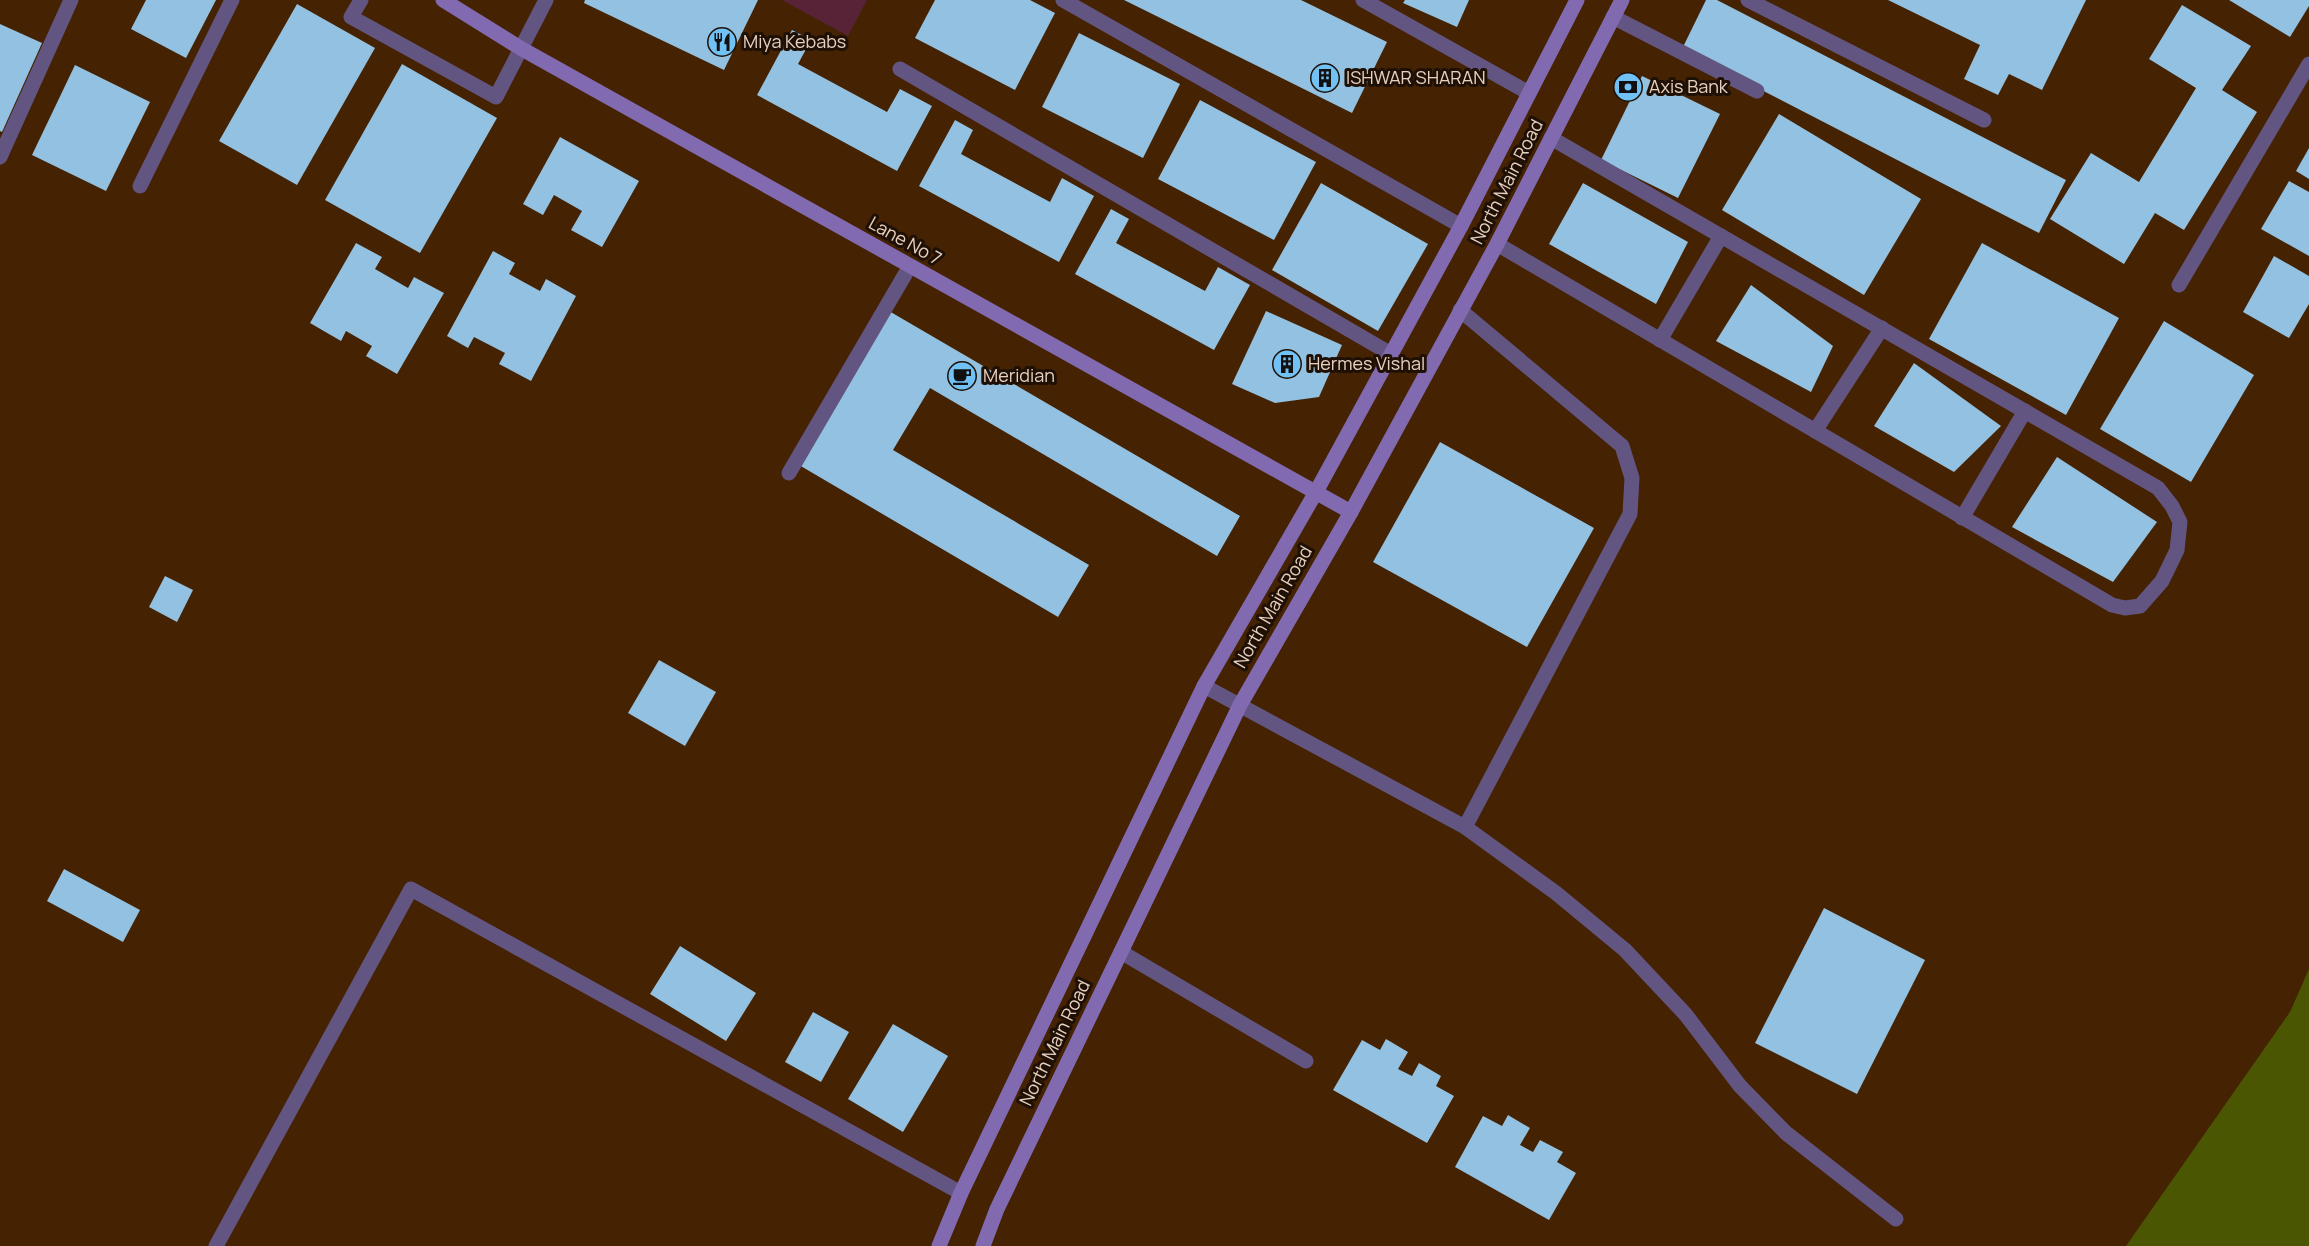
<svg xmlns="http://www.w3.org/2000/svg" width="2309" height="1246" font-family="Manrope,sans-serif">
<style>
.green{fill:#582237}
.water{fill:#4b5603}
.building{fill:#92c1e1}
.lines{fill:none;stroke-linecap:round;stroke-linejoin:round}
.service{stroke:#635581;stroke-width:15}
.minor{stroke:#635581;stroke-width:15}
.secondary{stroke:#826ab1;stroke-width:15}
.labels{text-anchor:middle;stroke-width:6;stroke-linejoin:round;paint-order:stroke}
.poi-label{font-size:18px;fill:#e7d0c0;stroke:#1f1005;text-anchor:start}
.street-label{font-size:18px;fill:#e7d0c0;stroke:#1f1005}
</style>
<rect width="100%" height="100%" fill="#442202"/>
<polygon class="green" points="782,0 867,0 848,36"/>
<polygon class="water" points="2309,969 2309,1246 2126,1246 2290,1012"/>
<g class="building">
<polygon points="146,0 216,0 186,58 131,29"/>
<polygon points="585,0 758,0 724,70 584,3"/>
<polygon points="935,0 1030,0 1055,13 1015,90 915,38"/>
<polygon points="1124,0 1301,0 1387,42 1352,113"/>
<polygon points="1405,0 1469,0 1457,27 1403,3"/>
<polygon points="1706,0 1717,0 2066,180 2039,233 1682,49"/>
<polygon points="1888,0 2086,0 2042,90 2009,74 1998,95 1964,79 1980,45"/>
<polygon points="2229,0 2309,0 2309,6 2290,37"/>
<polygon points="297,4 375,48 297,185 219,141"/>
<polygon points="2182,5 2251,46 2222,90 2257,112 2184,230 2155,213 2124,264 2050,219 2091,153 2139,182 2196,88 2149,59"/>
<polygon points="0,24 42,43 2,132 0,131"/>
<polygon points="792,30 811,40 798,64 887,112 900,89 932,106 897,171 757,95"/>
<polygon points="1079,33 1180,84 1143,158 1042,107"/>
<polygon points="402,64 497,118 420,253 325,200"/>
<polygon points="75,65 150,102 106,191 32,155"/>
<polygon points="1642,76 1720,114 1678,198 1601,160"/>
<polygon points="1200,100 1316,162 1274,240 1158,179"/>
<polygon points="1779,114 1921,199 1864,295 1722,210"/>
<polygon points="955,120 973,130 961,154 1050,202 1062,178 1094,196 1059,262 919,186"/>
<polygon points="560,137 639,181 602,247 571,230 582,211 554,195 543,215 523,204"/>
<polygon points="2309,148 2309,179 2296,171"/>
<polygon points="2289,181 2309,192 2309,256 2261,229"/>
<polygon points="1321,183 1428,244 1378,331 1272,270"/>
<polygon points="1583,183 1688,242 1656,304 1549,244"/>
<polygon points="1111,209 1129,219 1116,243 1205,291 1218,267 1250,285 1214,350 1075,274"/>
<polygon points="356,243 382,257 375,269 408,288 414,277 444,293 397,374 366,356 372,346 346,331 341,341 310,323"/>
<polygon points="1982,243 2119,318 2066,415 1929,339"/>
<polygon points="493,251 515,263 509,274 540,291 546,279 576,296 531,381 499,364 505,353 474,337 468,348 447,336"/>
<polygon points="2274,256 2309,276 2309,304 2289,338 2243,312"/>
<polygon points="1751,285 1833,346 1811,392 1716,341"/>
<polygon points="889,311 1240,516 1217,556 930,388 893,450 1089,565 1058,617 799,465"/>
<polygon points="1266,311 1342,345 1319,397 1275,403 1232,384"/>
<polygon points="2164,321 2254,375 2191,482 2100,429"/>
<polygon points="1914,363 2001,426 1954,472 1874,426"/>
<polygon points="1440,442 1594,528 1527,647 1373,562"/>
<polygon points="2057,457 2157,522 2113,582 2012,527"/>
<polygon points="165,576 193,590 177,622 149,607"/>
<polygon points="659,660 716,692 685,746 628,713"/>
<polygon points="64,869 140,910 123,942 47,901"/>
<polygon points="1824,908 1925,960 1857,1094 1755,1043"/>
<polygon points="680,946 756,993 726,1041 650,994"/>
<polygon points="813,1012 849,1032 821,1082 785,1062"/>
<polygon points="893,1024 948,1056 903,1132 848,1099"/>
<polygon points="1386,1039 1408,1052 1398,1069 1412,1076 1419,1063 1441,1076 1436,1086 1454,1096 1427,1143 1333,1090 1362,1040 1380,1050"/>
<polygon points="1508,1115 1530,1128 1520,1145 1533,1152 1540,1140 1563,1152 1557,1162 1576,1173 1549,1220 1455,1167 1483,1116 1502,1126"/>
</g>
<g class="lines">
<g class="service">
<polyline points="361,0 351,17 496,97 546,0"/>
<polyline points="1063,0 1461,226"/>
<polyline points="1363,0 1529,93"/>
<polyline points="1748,0 1984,120"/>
<polyline points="1613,17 1757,91"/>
<polyline points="0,157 71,0"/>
<polyline points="140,186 232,0"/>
<polyline points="2179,285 2309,64"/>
<polyline points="789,473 910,266"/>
<polyline points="1465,827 1556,893 1625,950 1686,1015 1740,1086 1786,1133 1896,1219"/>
<polyline points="1121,952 1306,1061"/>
<polyline points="216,1246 411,889 961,1193"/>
</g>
<g class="minor">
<polyline points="900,69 1391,354"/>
<polyline points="1497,244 2112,605 2125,608 2140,606 2162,581 2177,550 2180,522 2172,506 2158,488 1551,138"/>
<polyline points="1660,340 1721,236"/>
<polyline points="1815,431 1882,328"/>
<polyline points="1962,518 2025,411"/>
<polyline points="1204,686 1465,827 1630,514 1632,478 1622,446 1460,310"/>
</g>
<g class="secondary">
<polyline points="443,0 522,49 1351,512"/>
<polyline points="939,1246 961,1193 1204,686 1316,492 1461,226 1577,0"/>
<polyline points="983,1246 997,1209 1240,705 1351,512 1497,244 1622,0"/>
</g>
</g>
<defs>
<g id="restaurant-disc" transform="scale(1.5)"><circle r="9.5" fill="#71c1f5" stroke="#1f1005"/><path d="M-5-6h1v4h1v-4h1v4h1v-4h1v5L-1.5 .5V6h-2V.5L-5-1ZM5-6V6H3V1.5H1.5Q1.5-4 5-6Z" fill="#111"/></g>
<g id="building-disc" transform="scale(1.5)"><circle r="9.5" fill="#71c1f5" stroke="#1f1005"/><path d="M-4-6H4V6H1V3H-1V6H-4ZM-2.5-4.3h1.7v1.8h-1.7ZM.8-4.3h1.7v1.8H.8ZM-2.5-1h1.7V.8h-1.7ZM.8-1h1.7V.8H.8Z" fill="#111"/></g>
<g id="bank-disc" transform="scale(1.5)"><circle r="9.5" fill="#71c1f5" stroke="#1f1005"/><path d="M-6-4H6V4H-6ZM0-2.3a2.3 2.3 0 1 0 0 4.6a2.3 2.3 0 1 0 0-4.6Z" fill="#111"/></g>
<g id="cafe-disc" transform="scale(1.5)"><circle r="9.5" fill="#71c1f5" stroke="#1f1005"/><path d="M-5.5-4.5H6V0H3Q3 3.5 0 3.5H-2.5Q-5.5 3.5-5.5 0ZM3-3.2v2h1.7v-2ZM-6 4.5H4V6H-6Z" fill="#111"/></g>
</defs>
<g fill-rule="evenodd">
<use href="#restaurant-disc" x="722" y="42"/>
<use href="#building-disc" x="1325" y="78"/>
<use href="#bank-disc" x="1628" y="87"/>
<use href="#building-disc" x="1287" y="364"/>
<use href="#cafe-disc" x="962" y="376"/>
</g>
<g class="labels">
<g class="poi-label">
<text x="743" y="48">Miya Kebabs</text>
<text x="1346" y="84">ISHWAR SHARAN</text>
<text x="1649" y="93">Axis Bank</text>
<text x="1308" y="370">Hermes Vishal</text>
<text x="983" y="382">Meridian</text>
</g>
<g class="street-label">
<text transform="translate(1507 182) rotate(-63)" y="6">North Main Road</text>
<text transform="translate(905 241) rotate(29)" y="6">Lane No 7</text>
<text transform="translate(1273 607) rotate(-60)" y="6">North Main Road</text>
<text transform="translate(1055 1043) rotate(-64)" y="6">North Main Road</text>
</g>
</g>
</svg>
